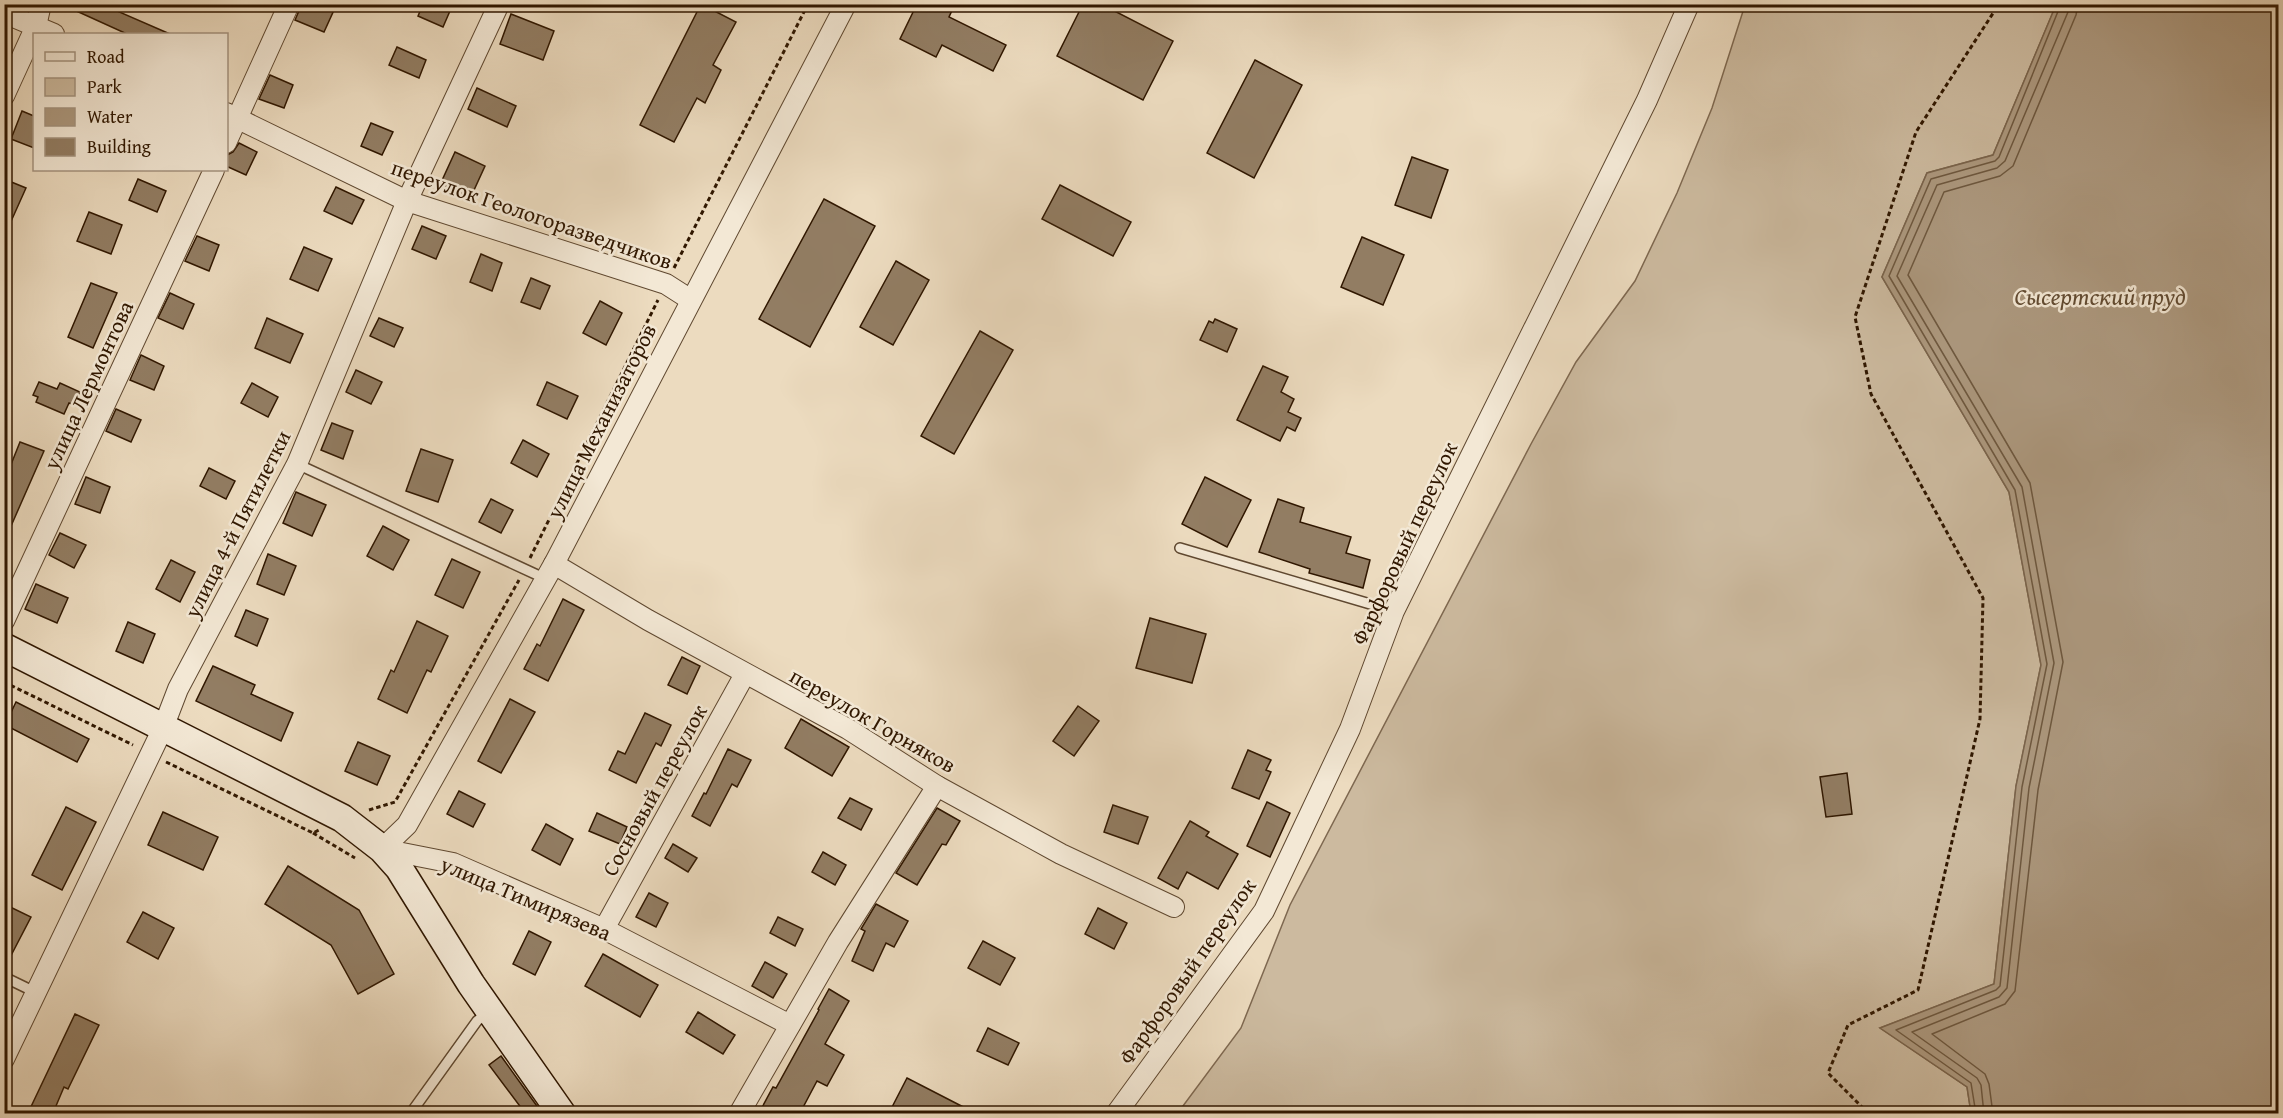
<svg xmlns="http://www.w3.org/2000/svg" width="2283" height="1118" font-family="'Gentium Book Plus',serif">
<style>
.green{fill:#ccba9f;stroke:#7e6850;stroke-width:1.5}
.water{fill:#ac987e;stroke:#7a644c;stroke-width:1.5}
.lines{fill:none;stroke-linecap:round;stroke-linejoin:round}
.shore{stroke:#6e583f;stroke-width:1.5}
.building{fill:#927d63;stroke:#301700;stroke-width:1.5}
.lane-casing{stroke:#5f4830;stroke-width:12}
.street-casing{stroke:#5f4830;stroke-width:22}
.secondary-casing{stroke:#301700;stroke-width:30}
.path{stroke:#301700;stroke-width:3;stroke-dasharray:4.5 3;stroke-linecap:butt}
.lane{stroke:#f3e8d5;stroke-width:9}
.street{stroke:#f3e8d5;stroke-width:20}
.secondary{stroke:#f3e8d5;stroke-width:27}
.labels{text-anchor:middle;stroke-width:5;stroke-linejoin:round;paint-order:stroke}
.street-label{font-size:22px;fill:#301700;stroke:#f3e8d5}
.water-label{font-size:24px;font-style:italic;fill:#624b32;stroke:#f3e8d5}
</style>
<rect width="100%" height="100%" fill="#ecdbbf"/>
<filter id="stains"><feTurbulence type="fractalNoise" baseFrequency=".00333" numOctaves="4"/><feColorMatrix values="0 0 0 0 .2 0 0 0 0 .09 0 0 0 0 .02 0 0 0 .5 -.17"/></filter>
<radialGradient id="worn" r=".72"><stop offset=".6" stop-color="#630" stop-opacity="0"/><stop offset="1" stop-color="#630" stop-opacity=".3"/></radialGradient>
<polygon class="green" points="1745,5 2056,5 1993,155 1927,173 1882,277 2009,492 2041,665 2016,786 1994,984 1880,1028 1967,1087 1971,1113 1177,1114 1241,1028 1290,905 1531,444 1576,362 1635,281 1677,193 1712,108"/>
<polygon class="water" points="2056,5 2278,5 2278,1113 1971,1113 1967,1087 1880,1028 1994,984 2016,786 2041,665 2009,492 1882,277 1927,173 1993,155"/>
<g class="lines">
<g class="shore">
<polyline points="1976,1114 1971,1083 1896,1030 1996,990 2000,986 2022,787 2047,664 2015,490 1889,276 1931,179 1995,161 1999,157 2061,4"/>
<polyline points="1984,1114 1981,1085 1977,1078 1912,1032 1999,997 2007,988 2029,788 2054,663 2022,487 1897,276 1937,185 1997,168 2005,161 2068,12 2069,4"/>
<polyline points="1993,1114 1989,1084 1985,1074 1932,1034 2005,1004 2015,991 2038,790 2063,662 2030,483 1908,275 1944,192 2000,176 2013,166 2076,15 2078,4"/>
</g>
</g>
<g class="building">
<polygon points="61,4 112,4 110,8 170,34 127,34"/>
<polygon points="302,4 322,4 334,10 324,32 295,20"/>
<polygon points="423,4 453,4 443,27 418,16"/>
<polygon points="701,4 736,22 713,65 721,70 705,103 697,98 674,142 640,125"/>
<polygon points="917,4 955,4 949,17 1006,45 993,71 942,45 936,57 900,39"/>
<polygon points="1083,4 1101,4 1173,41 1143,100 1057,56"/>
<polygon points="511,14 554,31 543,60 500,44"/>
<polygon points="397,47 426,60 419,78 389,65"/>
<polygon points="1255,60 1302,85 1254,178 1207,153"/>
<polygon points="270,75 293,85 284,108 259,99"/>
<polygon points="477,88 516,106 507,127 468,109"/>
<polygon points="22,111 34,116 34,148 11,139"/>
<polygon points="371,123 393,132 382,155 361,146"/>
<polygon points="239,143 257,152 246,175 226,166 227,155 233,152"/>
<polygon points="455,152 485,166 469,201 439,187"/>
<polygon points="1412,157 1448,170 1431,218 1395,205"/>
<polygon points="4,179 26,188 4,237"/>
<polygon points="138,179 166,191 157,212 129,200"/>
<polygon points="1060,185 1131,222 1113,256 1042,219"/>
<polygon points="336,187 364,200 352,224 324,211"/>
<polygon points="824,199 875,226 810,347 759,319"/>
<polygon points="89,212 122,225 111,254 77,241"/>
<polygon points="422,226 446,236 436,259 412,249"/>
<polygon points="197,236 219,245 209,271 185,261"/>
<polygon points="1362,237 1404,255 1383,305 1341,287"/>
<polygon points="304,247 332,259 318,291 290,279"/>
<polygon points="481,254 502,263 492,291 470,282"/>
<polygon points="896,261 929,280 893,345 860,327"/>
<polygon points="531,278 550,286 540,309 521,302"/>
<polygon points="91,283 117,293 93,348 68,337"/>
<polygon points="170,293 194,304 183,329 158,318"/>
<polygon points="600,301 622,313 606,345 583,333"/>
<polygon points="267,318 303,334 290,363 255,348"/>
<polygon points="379,318 403,328 394,347 370,336"/>
<polygon points="1215,319 1237,329 1227,352 1200,340 1209,321 1213,323"/>
<polygon points="980,331 1013,350 954,454 921,436"/>
<polygon points="141,355 164,366 154,390 130,380"/>
<polygon points="1263,366 1288,377 1281,392 1294,399 1288,412 1301,418 1295,431 1287,427 1280,441 1237,420"/>
<polygon points="356,370 382,382 371,404 346,392"/>
<polygon points="39,382 57,389 60,383 80,392 74,405 69,403 64,414 36,402 38,397 33,395"/>
<polygon points="547,382 578,396 567,419 537,405"/>
<polygon points="252,383 278,397 268,417 241,403"/>
<polygon points="116,409 141,420 131,442 106,431"/>
<polygon points="332,423 353,431 343,459 321,450"/>
<polygon points="523,440 549,454 537,477 511,463"/>
<polygon points="20,442 44,451 4,542 4,482"/>
<polygon points="421,449 453,460 438,502 406,491"/>
<polygon points="209,468 235,481 226,499 200,486"/>
<polygon points="86,477 110,487 100,513 75,504"/>
<polygon points="1205,477 1251,500 1227,547 1182,524"/>
<polygon points="296,492 326,505 312,536 283,523"/>
<polygon points="491,499 513,510 501,533 479,522"/>
<polygon points="1278,499 1304,508 1300,522 1351,537 1346,553 1370,560 1363,588 1309,573 1310,569 1259,552"/>
<polygon points="383,526 409,540 393,570 367,556"/>
<polygon points="60,533 86,545 74,568 49,555"/>
<polygon points="268,554 296,566 284,595 257,584"/>
<polygon points="452,559 480,572 463,608 435,595"/>
<polygon points="171,560 195,572 180,602 156,589"/>
<polygon points="36,584 68,598 57,623 25,609"/>
<polygon points="563,599 584,610 548,681 524,669 537,644 540,646"/>
<polygon points="246,610 268,619 257,646 235,636"/>
<polygon points="1150,618 1206,634 1192,683 1136,668"/>
<polygon points="417,621 448,636 431,672 427,670 407,713 378,699 391,670 394,672"/>
<polygon points="128,622 155,634 143,663 116,651"/>
<polygon points="682,657 700,666 687,694 668,685"/>
<polygon points="213,666 255,685 251,694 293,713 281,741 196,701"/>
<polygon points="510,699 535,712 501,773 478,761"/>
<polygon points="16,702 89,739 77,762 5,725"/>
<polygon points="1078,706 1099,721 1074,756 1053,741"/>
<polygon points="645,713 671,725 661,746 656,743 636,783 609,770 618,751 625,754"/>
<polygon points="801,719 849,747 832,776 785,748"/>
<polygon points="358,742 390,756 377,785 345,771"/>
<polygon points="728,749 751,760 737,787 732,784 710,826 692,816 704,793 706,794"/>
<polygon points="1248,750 1271,760 1266,770 1271,772 1259,799 1232,788"/>
<polygon points="1847,773 1852,814 1826,817 1820,777"/>
<polygon points="459,791 485,804 473,827 447,814"/>
<polygon points="850,798 872,809 861,830 838,818"/>
<polygon points="1267,802 1290,813 1270,857 1247,846"/>
<polygon points="1113,805 1148,817 1138,844 1104,832"/>
<polygon points="66,807 96,822 62,890 32,875"/>
<polygon points="937,808 960,821 946,845 942,844 917,885 896,873"/>
<polygon points="163,812 218,837 203,870 148,845"/>
<polygon points="597,813 627,827 620,844 589,831"/>
<polygon points="1190,821 1209,832 1206,836 1238,854 1218,889 1187,872 1178,889 1158,878"/>
<polygon points="546,824 573,839 560,865 532,850"/>
<polygon points="673,844 697,858 688,872 665,858"/>
<polygon points="823,852 846,865 835,885 812,872"/>
<polygon points="288,866 359,910 394,974 358,994 331,945 265,904"/>
<polygon points="649,893 668,903 656,927 636,917"/>
<polygon points="4,904 31,917 4,969"/>
<polygon points="876,904 908,921 894,947 886,943 873,971 852,961 865,931 861,929"/>
<polygon points="1098,908 1127,923 1114,949 1085,934"/>
<polygon points="143,912 174,928 158,959 127,942"/>
<polygon points="778,917 803,929 795,946 770,933"/>
<polygon points="529,931 551,942 535,975 513,964"/>
<polygon points="983,941 1015,958 1000,985 968,968"/>
<polygon points="603,954 658,985 640,1017 585,986"/>
<polygon points="765,962 787,974 773,998 752,986"/>
<polygon points="829,989 849,1001 825,1044 844,1055 827,1086 817,1081 800,1113 759,1113 773,1087 776,1088 819,1010 818,1009"/>
<polygon points="698,1012 735,1035 723,1054 686,1032"/>
<polygon points="75,1014 99,1025 68,1089 64,1087 53,1113 28,1113"/>
<polygon points="988,1028 1019,1043 1008,1065 977,1051"/>
<polygon points="501,1056 529,1095 542,1113 525,1113 489,1065"/>
<polygon points="907,1078 975,1113 889,1113"/>
</g>
<g class="lines">
<g class="lane-casing">
<g id="lane">
<polyline points="297,464 546,579"/>
<polyline points="1180,548 1394,611"/>
<polyline points="4,977 37,993"/>
<polyline points="415,1114 413,1110 477,1021 488,1012"/>
</g>
</g>
<g class="street-casing">
<g id="street">
<polyline points="4,13 54,34"/>
<polyline points="4,96 36,26 41,4"/>
<polyline points="226,113 407,201 666,284 691,300"/>
<polyline points="226,143 289,4"/>
<polyline points="554,564 648,620 848,729 937,786 1061,854 1174,907"/>
<polyline points="4,621 214,170"/>
<polyline points="382,849 407,825 554,564 846,4"/>
<polyline points="382,849 453,863 604,929 790,1025"/>
<polyline points="604,929 745,674"/>
<polyline points="4,1059 163,728 178,689 297,464 407,201 499,4"/>
<polyline points="739,1114 838,942 937,786"/>
<polyline points="1116,1114 1264,911 1350,729 1394,611 1647,100 1689,4"/>
</g>
</g>
<g class="secondary-casing">
<polyline id="secondary" points="4,647 342,818 382,849 399,868 471,984 562,1114"/>
</g>
<g class="path">
<polyline points="674,268 808,4"/>
<polyline points="530,558 658,300"/>
<polyline points="4,682 133,745"/>
<polyline points="166,762 313,833 319,830"/>
<polyline points="369,810 395,802 519,580"/>
<polyline points="313,833 355,858"/>
<polyline points="1869,1114 1828,1073 1848,1025 1918,990 1980,719 1983,598 1871,394 1855,317 1916,132 1999,4"/>
</g>
<use href="#lane" class="lane"/>
<use href="#street" class="street"/>
<use href="#secondary" class="secondary"/>
</g>
<g class="labels">
<g class="street-label">
<text transform="translate(532 214) rotate(19)" y="8">переулок Геологоразведчиков</text>
<text transform="translate(88 385) rotate(-65)" y="8">улица Лермонтова</text>
<text transform="translate(601 421) rotate(-63)" y="8">улица Механизаторов</text>
<text transform="translate(237 524) rotate(-63)" y="8">улица 4-й Пятилетки</text>
<text transform="translate(1404 543) rotate(-65)" y="8">Фарфоровый переулок</text>
<text transform="translate(873 720) rotate(30)" y="8">переулок Горняков</text>
<text transform="translate(654 790) rotate(-61)" y="8">Сосновый переулок</text>
<text transform="translate(526 898) rotate(23)" y="8">улица Тимирязева</text>
<text transform="translate(1187 971) rotate(-55)" y="8">Фарфоровый переулок</text>
</g>
<g class="water-label">
<text x="2100" y="305">Сысертский пруд</text>
</g>
</g>
<rect width="2283" height="1118" fill="none" stroke="#ecdbbf" stroke-width="24"/>
<rect x="6" y="6" width="2271" height="1106" fill="none" stroke="#301700" stroke-width="3"/>
<rect x="12" y="12" width="2259" height="1094" fill="none" stroke="#301700" stroke-width="1.5"/>
<rect x="33" y="33" width="195" height="138" fill="#f3e8d5" stroke="#a59480" stroke-width="1.5"/>
<rect x="45" y="52" width="30" height="9" fill="#f3e8d5" stroke="#a59480" stroke-width="1.5"/>
<text x="87" y="63" font-size="18" fill="#301700">Road</text>
<rect x="45" y="78" width="30" height="18" fill="#ccba9f" stroke="#a59480" stroke-width="1.5"/>
<text x="87" y="93" font-size="18" fill="#301700">Park</text>
<rect x="45" y="108" width="30" height="18" fill="#ac987e" stroke="#a59480" stroke-width="1.5"/>
<text x="87" y="123" font-size="18" fill="#301700">Water</text>
<rect x="45" y="138" width="30" height="18" fill="#927d63" stroke="#a59480" stroke-width="1.5"/>
<text x="87" y="153" font-size="18" fill="#301700">Building</text>
<rect width="100%" height="100%" filter="url(#stains)"/>
<rect width="100%" height="100%" fill="url(#worn)"/>
</svg>
